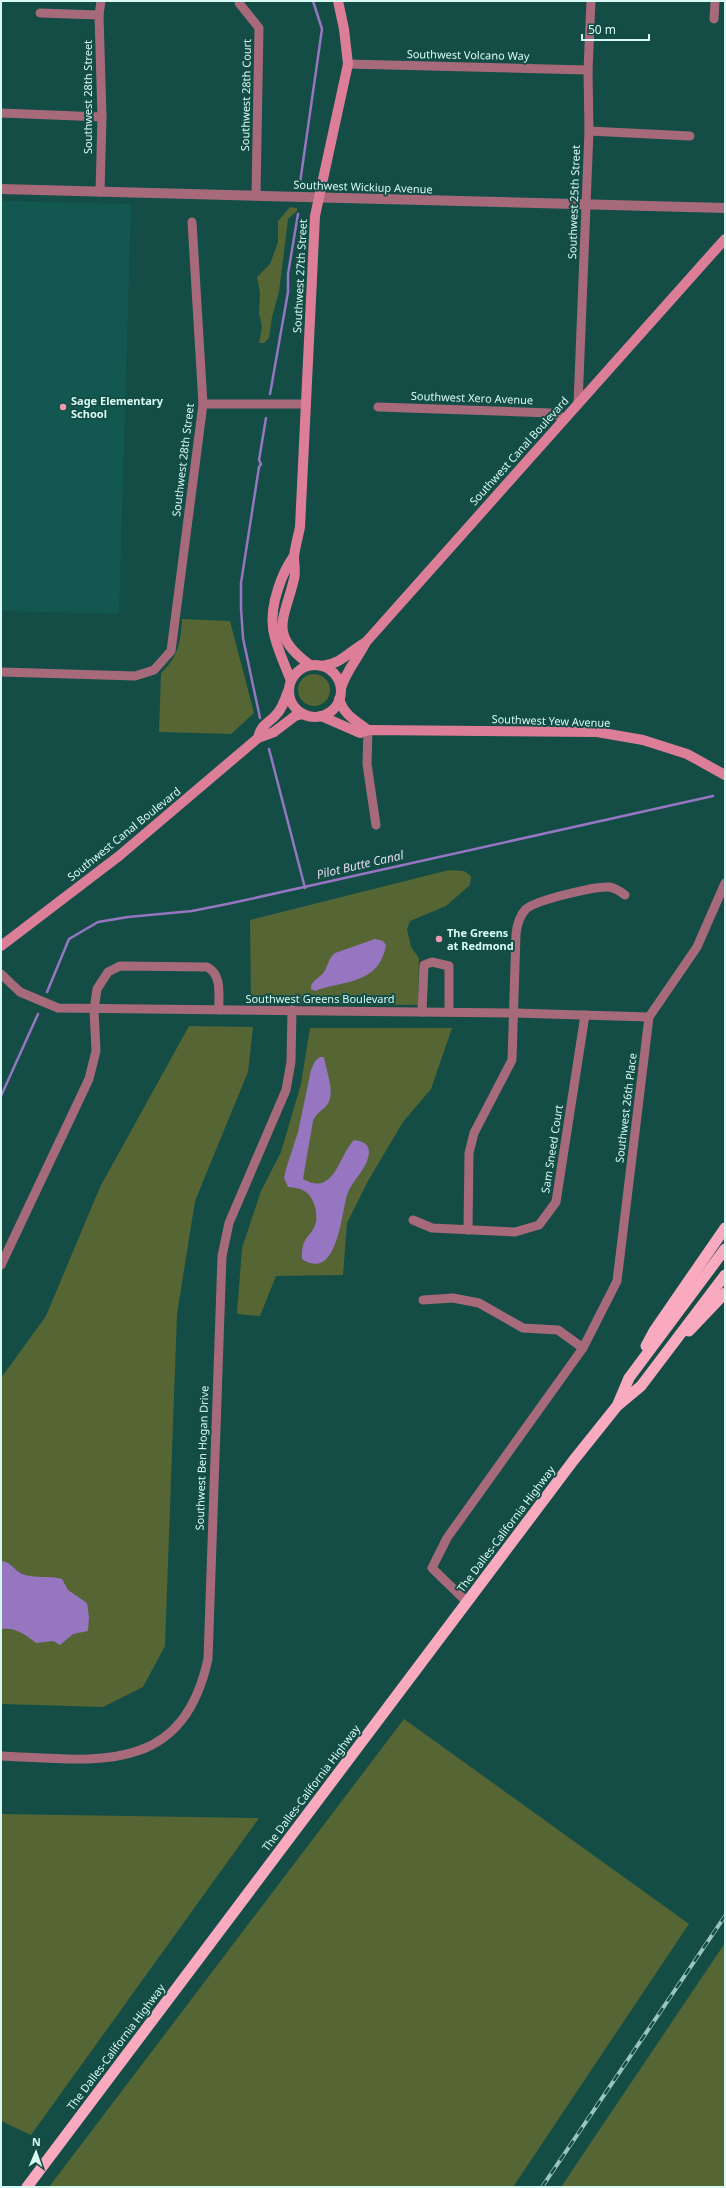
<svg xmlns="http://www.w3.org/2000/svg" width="726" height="2188" font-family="'Noto Sans',sans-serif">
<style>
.built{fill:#125850}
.green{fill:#566534}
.water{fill:#9675c1}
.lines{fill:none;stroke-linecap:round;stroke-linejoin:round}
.stream{stroke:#9675c1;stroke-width:2.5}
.minor{stroke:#a76a7a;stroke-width:9}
.tertiary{stroke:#a76a7a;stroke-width:10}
.secondary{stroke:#dd7e98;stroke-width:10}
.trunk{stroke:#f9aabe;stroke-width:11}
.rail-casing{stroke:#9ac4bd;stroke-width:4}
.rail{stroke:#134d46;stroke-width:2.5;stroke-dasharray:8;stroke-linecap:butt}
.poi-dot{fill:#f29ab0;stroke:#134d46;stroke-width:1.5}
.labels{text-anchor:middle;stroke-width:4;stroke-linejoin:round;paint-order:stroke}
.street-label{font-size:11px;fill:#d7faf3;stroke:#134d46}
.poi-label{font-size:11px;font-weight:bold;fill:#d7faf3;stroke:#134d46;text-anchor:start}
.water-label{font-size:12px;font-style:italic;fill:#e3dbf0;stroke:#134d46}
</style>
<rect width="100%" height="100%" fill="#134d46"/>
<polygon class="built" points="1,201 131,204 119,614 1,611"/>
<g class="green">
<polygon points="290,207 297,208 297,211 288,219 279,292 272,317 269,338 264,343 259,343 262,327 259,313 260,293 257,277 270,264 278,242 278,221"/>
<path d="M182 619 230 621 254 713 231 734 159 732 161 673C178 658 181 641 182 619Z"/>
<circle cx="314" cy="690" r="16"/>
<polygon points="449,870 464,871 471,876 470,885 446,906 410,921 407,929 411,947 419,958 418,1005 251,1003 250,920"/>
<polygon points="189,1026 253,1027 248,1072 195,1201 177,1314 165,1646 143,1687 103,1707 1,1704 1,1378 46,1316 100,1187"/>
<polygon points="310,1028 452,1028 431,1089 403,1122 368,1181 347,1223 343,1275 276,1276 260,1316 237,1314 242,1248 261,1191 281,1152 301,1084"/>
<polygon points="404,1719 689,1924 513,2187 49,2187"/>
<polygon points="1,1814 259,1818 31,2135 1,2121"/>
<polygon points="725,1943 725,2187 561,2187"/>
</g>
<g class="water">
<path d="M375 939 383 941 386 945C379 985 344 980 315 991L311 989C310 981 320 978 324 972 328 965 329 958 335 953Z"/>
<path d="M320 1057H324C326 1071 336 1093 327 1105 322 1111 316 1113 313 1121L303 1179C335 1197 338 1156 354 1140 361 1141 369 1143 369 1152 368 1169 352 1180 347 1195 341 1216 337 1282 302 1259 301 1235 311 1239 316 1222 317 1218 316 1211 315 1207 311 1192 303 1188 288 1187L284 1178 286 1169 298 1132 311 1070 315 1061Z"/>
<path d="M1 1561C10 1561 14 1570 22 1574 35 1579 48 1575 62 1579L68 1590 87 1603 89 1617 88 1631 73 1634 60 1645 53 1641 36 1643C25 1634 15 1627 1 1629Z"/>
</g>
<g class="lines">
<g class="stream">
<polyline points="300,183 322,29 313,1"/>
<polyline points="270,394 288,292 288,274 298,214"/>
<polyline points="260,718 243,638 241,608 241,583 259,467 261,464 259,460 266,418"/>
<polyline points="269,749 305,888"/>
<polyline points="47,992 69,939 98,922 128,917 192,911 232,903 713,796"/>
<polyline points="1,1096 38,1014"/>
</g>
<g class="minor">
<polyline points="239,3 259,28 256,195"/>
<polyline points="40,13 99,15"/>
<polyline points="714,19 715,1"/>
<polyline points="348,64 588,70"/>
<polyline points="1,113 102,117"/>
<polyline points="589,131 690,136"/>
<polyline points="100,192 102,117 99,15 101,1"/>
<polyline points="203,404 305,404"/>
<polyline points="578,404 589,131 588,70 591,1"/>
<polyline points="378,407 551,413 564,418"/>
<polyline points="1,672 135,676 154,670 171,651 203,404 192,222"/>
<polyline points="368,730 367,764 376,825"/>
<polyline points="1,974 20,992 58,1008 515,1013 649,1017"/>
<polyline points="422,1012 424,965 432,962 449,966 449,1012"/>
<polyline points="413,1220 432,1228 515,1232 539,1225 556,1202 585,1015"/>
<path d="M468 1230 469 1153 474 1133 512 1060 516 934C517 925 519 916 526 909 536 900 596 886 609 887 615 888 620 891 625 895"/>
<path d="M1 1265 89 1079 96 1051 94 1010 97 989 108 972 120 966 207 967C223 975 218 996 219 1010"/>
<polyline points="423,1300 453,1298 479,1303 523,1328 558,1330 583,1348 447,1538 432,1568 467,1602"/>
<polyline points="583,1348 617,1281 649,1017 697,947 725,883"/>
<path d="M1 1756C96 1760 182 1777 208 1659L222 1256 229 1223 286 1090 291 1062 292 1010"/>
</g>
<polyline class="tertiary" points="1,189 725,208"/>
<g class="secondary">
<path d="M310 665C268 634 284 621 294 579 296 572 294 564 294 557 295 547 298 537 300 527L315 216 348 64 344 29 338 1"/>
<circle cx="315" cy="691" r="26"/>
<path d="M322 666C343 663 348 652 366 642L725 239"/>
<path d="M291 681C277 644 265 628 278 589 282 576 286 567 294 556"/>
<path d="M341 688C346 671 358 658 366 642"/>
<path d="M339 699C344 715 355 720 368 730"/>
<polyline points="321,716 360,733 368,730 597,732 643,740 687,754 725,775"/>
<path d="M258 738C261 725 266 725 275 716 282 709 285 700 288 691"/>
<polyline points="1,946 119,856 258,738 274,732 295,716 303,714"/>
</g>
<g class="trunk">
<polyline points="689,1331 725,1293"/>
<polyline points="646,1346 654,1331 725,1228"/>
<polyline points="618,1404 629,1378 725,1249"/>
<polyline points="27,2187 573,1461 617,1406 641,1386 725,1275"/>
</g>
<g class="rail-casing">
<polyline id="rail" points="542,2187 725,1916"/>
</g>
<use href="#rail" class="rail"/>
</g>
<g class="poi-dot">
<circle cx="63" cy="407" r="4"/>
<circle cx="439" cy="939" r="4"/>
</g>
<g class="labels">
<g class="street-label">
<text transform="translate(468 55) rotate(1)" y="4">Southwest Volcano Way</text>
<text transform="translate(246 95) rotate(-89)" y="4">Southwest 28th Court</text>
<text transform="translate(88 97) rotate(-90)" y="4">Southwest 28th Street</text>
<text transform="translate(363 187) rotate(2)" y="4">Southwest Wickiup Avenue</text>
<text transform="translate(574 202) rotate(-88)" y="4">Southwest 25th Street</text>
<text transform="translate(300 276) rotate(-87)" y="4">Southwest 27th Street</text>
<text transform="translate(472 398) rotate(2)" y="4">Southwest Xero Avenue</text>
<text transform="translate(519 451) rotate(-48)" y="4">Southwest Canal Boulevard</text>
<text transform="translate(183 460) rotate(-83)" y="4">Southwest 28th Street</text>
<text transform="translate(551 721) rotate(2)" y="4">Southwest Yew Avenue</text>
<text transform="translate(124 834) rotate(-39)" y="4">Southwest Canal Boulevard</text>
<text x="320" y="1003">Southwest Greens Boulevard</text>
<text transform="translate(626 1108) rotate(-83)" y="4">Southwest 26th Place</text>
<text transform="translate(552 1149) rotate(-81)" y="4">Sam Sneed Court</text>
<text transform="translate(202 1458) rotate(-88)" y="4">Southwest Ben Hogan Drive</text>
<text transform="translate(506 1529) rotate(-53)" y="4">The Dalles-California Highway</text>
<text transform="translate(311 1788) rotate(-53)" y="4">The Dalles-California Highway</text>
<text transform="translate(116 2047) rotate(-53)" y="4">The Dalles-California Highway</text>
</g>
<g class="poi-label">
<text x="71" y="405">Sage Elementary<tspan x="71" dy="13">School</tspan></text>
<text x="447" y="937">The Greens<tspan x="447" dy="13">at Redmond</tspan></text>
</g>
<g class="water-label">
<text transform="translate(360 865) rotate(-13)" y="4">Pilot Butte Canal</text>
</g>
</g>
<rect width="726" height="2188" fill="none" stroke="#d7faf3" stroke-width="4"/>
<g transform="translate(36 2152) rotate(2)" stroke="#134d46" stroke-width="3" paint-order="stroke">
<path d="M0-3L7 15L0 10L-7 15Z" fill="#d7faf3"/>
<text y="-6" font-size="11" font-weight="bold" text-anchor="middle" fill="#d7faf3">N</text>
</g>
<path d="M582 34v6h67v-6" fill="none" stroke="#d7faf3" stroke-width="2"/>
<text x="588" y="34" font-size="12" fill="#d7faf3" stroke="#134d46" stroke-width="3" paint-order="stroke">50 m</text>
</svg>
